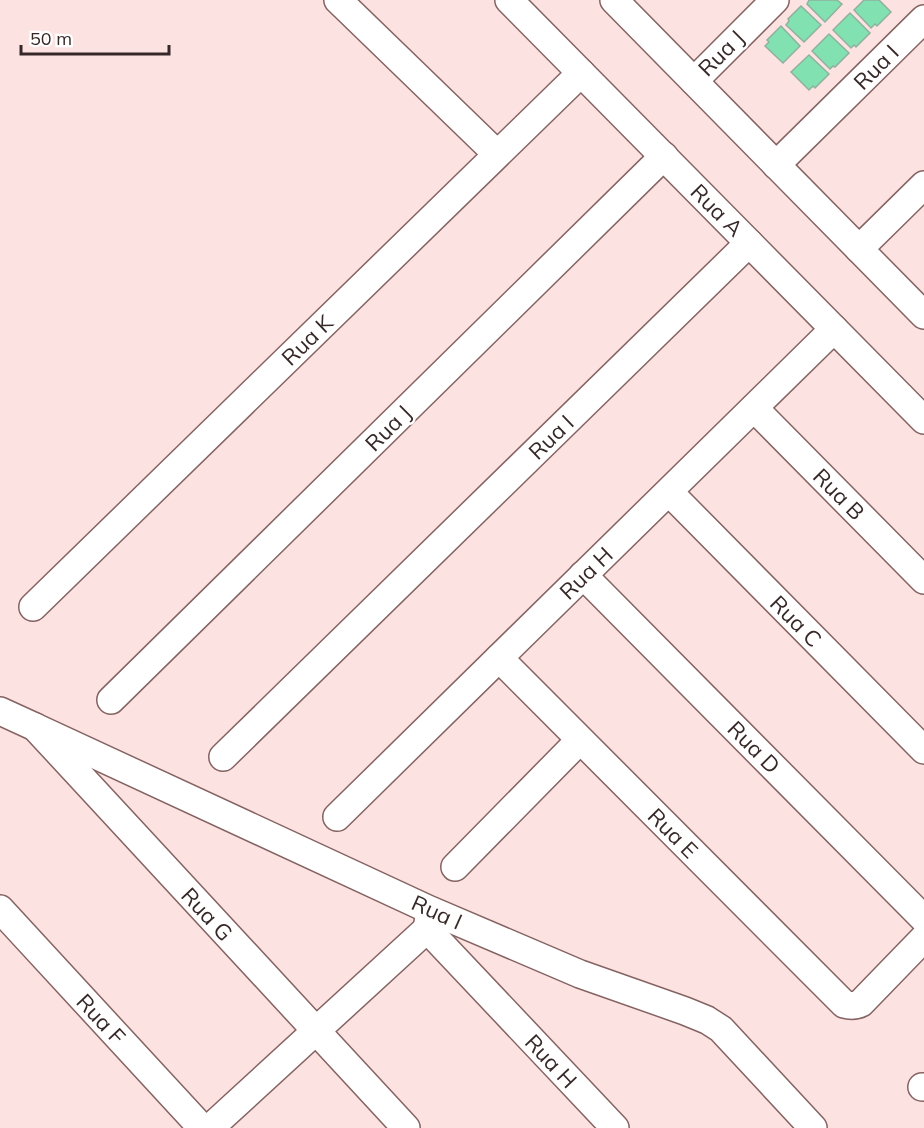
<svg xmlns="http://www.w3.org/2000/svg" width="924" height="1128" font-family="Mulish,sans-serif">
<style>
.building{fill:#82e1b1;stroke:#90b19f;stroke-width:1.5}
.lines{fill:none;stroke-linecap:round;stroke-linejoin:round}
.minor-casing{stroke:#856362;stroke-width:30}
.minor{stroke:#fff;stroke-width:27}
.labels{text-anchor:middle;stroke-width:5;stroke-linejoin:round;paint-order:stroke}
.street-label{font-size:22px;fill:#372828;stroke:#fff}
</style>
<rect width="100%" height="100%" fill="#fce3e2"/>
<g class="building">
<polygon points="809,0 837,0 842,4 825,22 807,4"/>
<polygon points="864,0 879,0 891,12 877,26 875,24 871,28 854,10"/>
<polygon points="801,6 821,25 804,42 786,25 789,21 788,19"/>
<polygon points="850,13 870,33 856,47 854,45 851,48 833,30"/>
<polygon points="781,26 800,46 783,63 765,46 769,42 767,40"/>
<polygon points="829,34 849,53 835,67 833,66 830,69 812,51"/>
<polygon points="809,55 829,74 815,88 813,86 809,90 791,72"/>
</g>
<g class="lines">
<g class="minor-casing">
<g id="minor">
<polyline points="338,0 497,154"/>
<polyline points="509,0 924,420"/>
<polyline points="614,0 924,315"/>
<polyline points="694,81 775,0"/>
<polyline points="776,165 924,19"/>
<polyline points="859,249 924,185"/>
<polyline points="754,408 924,580"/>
<polyline points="669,492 924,750"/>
<polyline points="583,575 924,919"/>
<polyline points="33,607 581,73"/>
<path d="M499 658 844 1004C851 1006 855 1006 861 1003L924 938"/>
<polyline points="111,700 664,156"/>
<polyline points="0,711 35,727 406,1128"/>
<polyline points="35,727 430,910 580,974 685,1011 707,1020 721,1029 813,1128"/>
<polyline points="223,757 749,243"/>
<polyline points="337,817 834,329"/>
<polyline points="455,867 580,740"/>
<polyline points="0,909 202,1128"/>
<polyline points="430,911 427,929 615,1128"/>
<polyline points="922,1087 924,1087"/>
<polyline points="210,1128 427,929"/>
</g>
</g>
<use href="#minor" class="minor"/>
</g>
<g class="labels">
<g class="street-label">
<text transform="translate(721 53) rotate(-45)" y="8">Rua J</text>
<text transform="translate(876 67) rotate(-45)" y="8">Rua I</text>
<text transform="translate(717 210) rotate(45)" y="8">Rua A</text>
<text transform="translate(307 340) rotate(-44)" y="8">Rua K</text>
<text transform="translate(388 428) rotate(-45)" y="8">Rua J</text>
<text transform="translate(551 437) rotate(-44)" y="8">Rua I</text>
<text transform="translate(839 494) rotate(45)" y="8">Rua B</text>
<text transform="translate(586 573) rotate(-44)" y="8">Rua H</text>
<text transform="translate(796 621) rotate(45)" y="8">Rua C</text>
<text transform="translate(754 747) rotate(45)" y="8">Rua D</text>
<text transform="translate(673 833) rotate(45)" y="8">Rua E</text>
<text transform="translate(437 912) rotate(24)" y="8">Rua I</text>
<text transform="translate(207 914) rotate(47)" y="8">Rua G</text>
<text transform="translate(101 1019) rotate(47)" y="8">Rua F</text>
<text transform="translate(551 1061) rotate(47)" y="8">Rua H</text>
</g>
</g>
<path d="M21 45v9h148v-9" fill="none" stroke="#372828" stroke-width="3"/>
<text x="30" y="45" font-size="18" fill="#372828" stroke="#ffffff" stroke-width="4.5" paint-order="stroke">50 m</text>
</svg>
